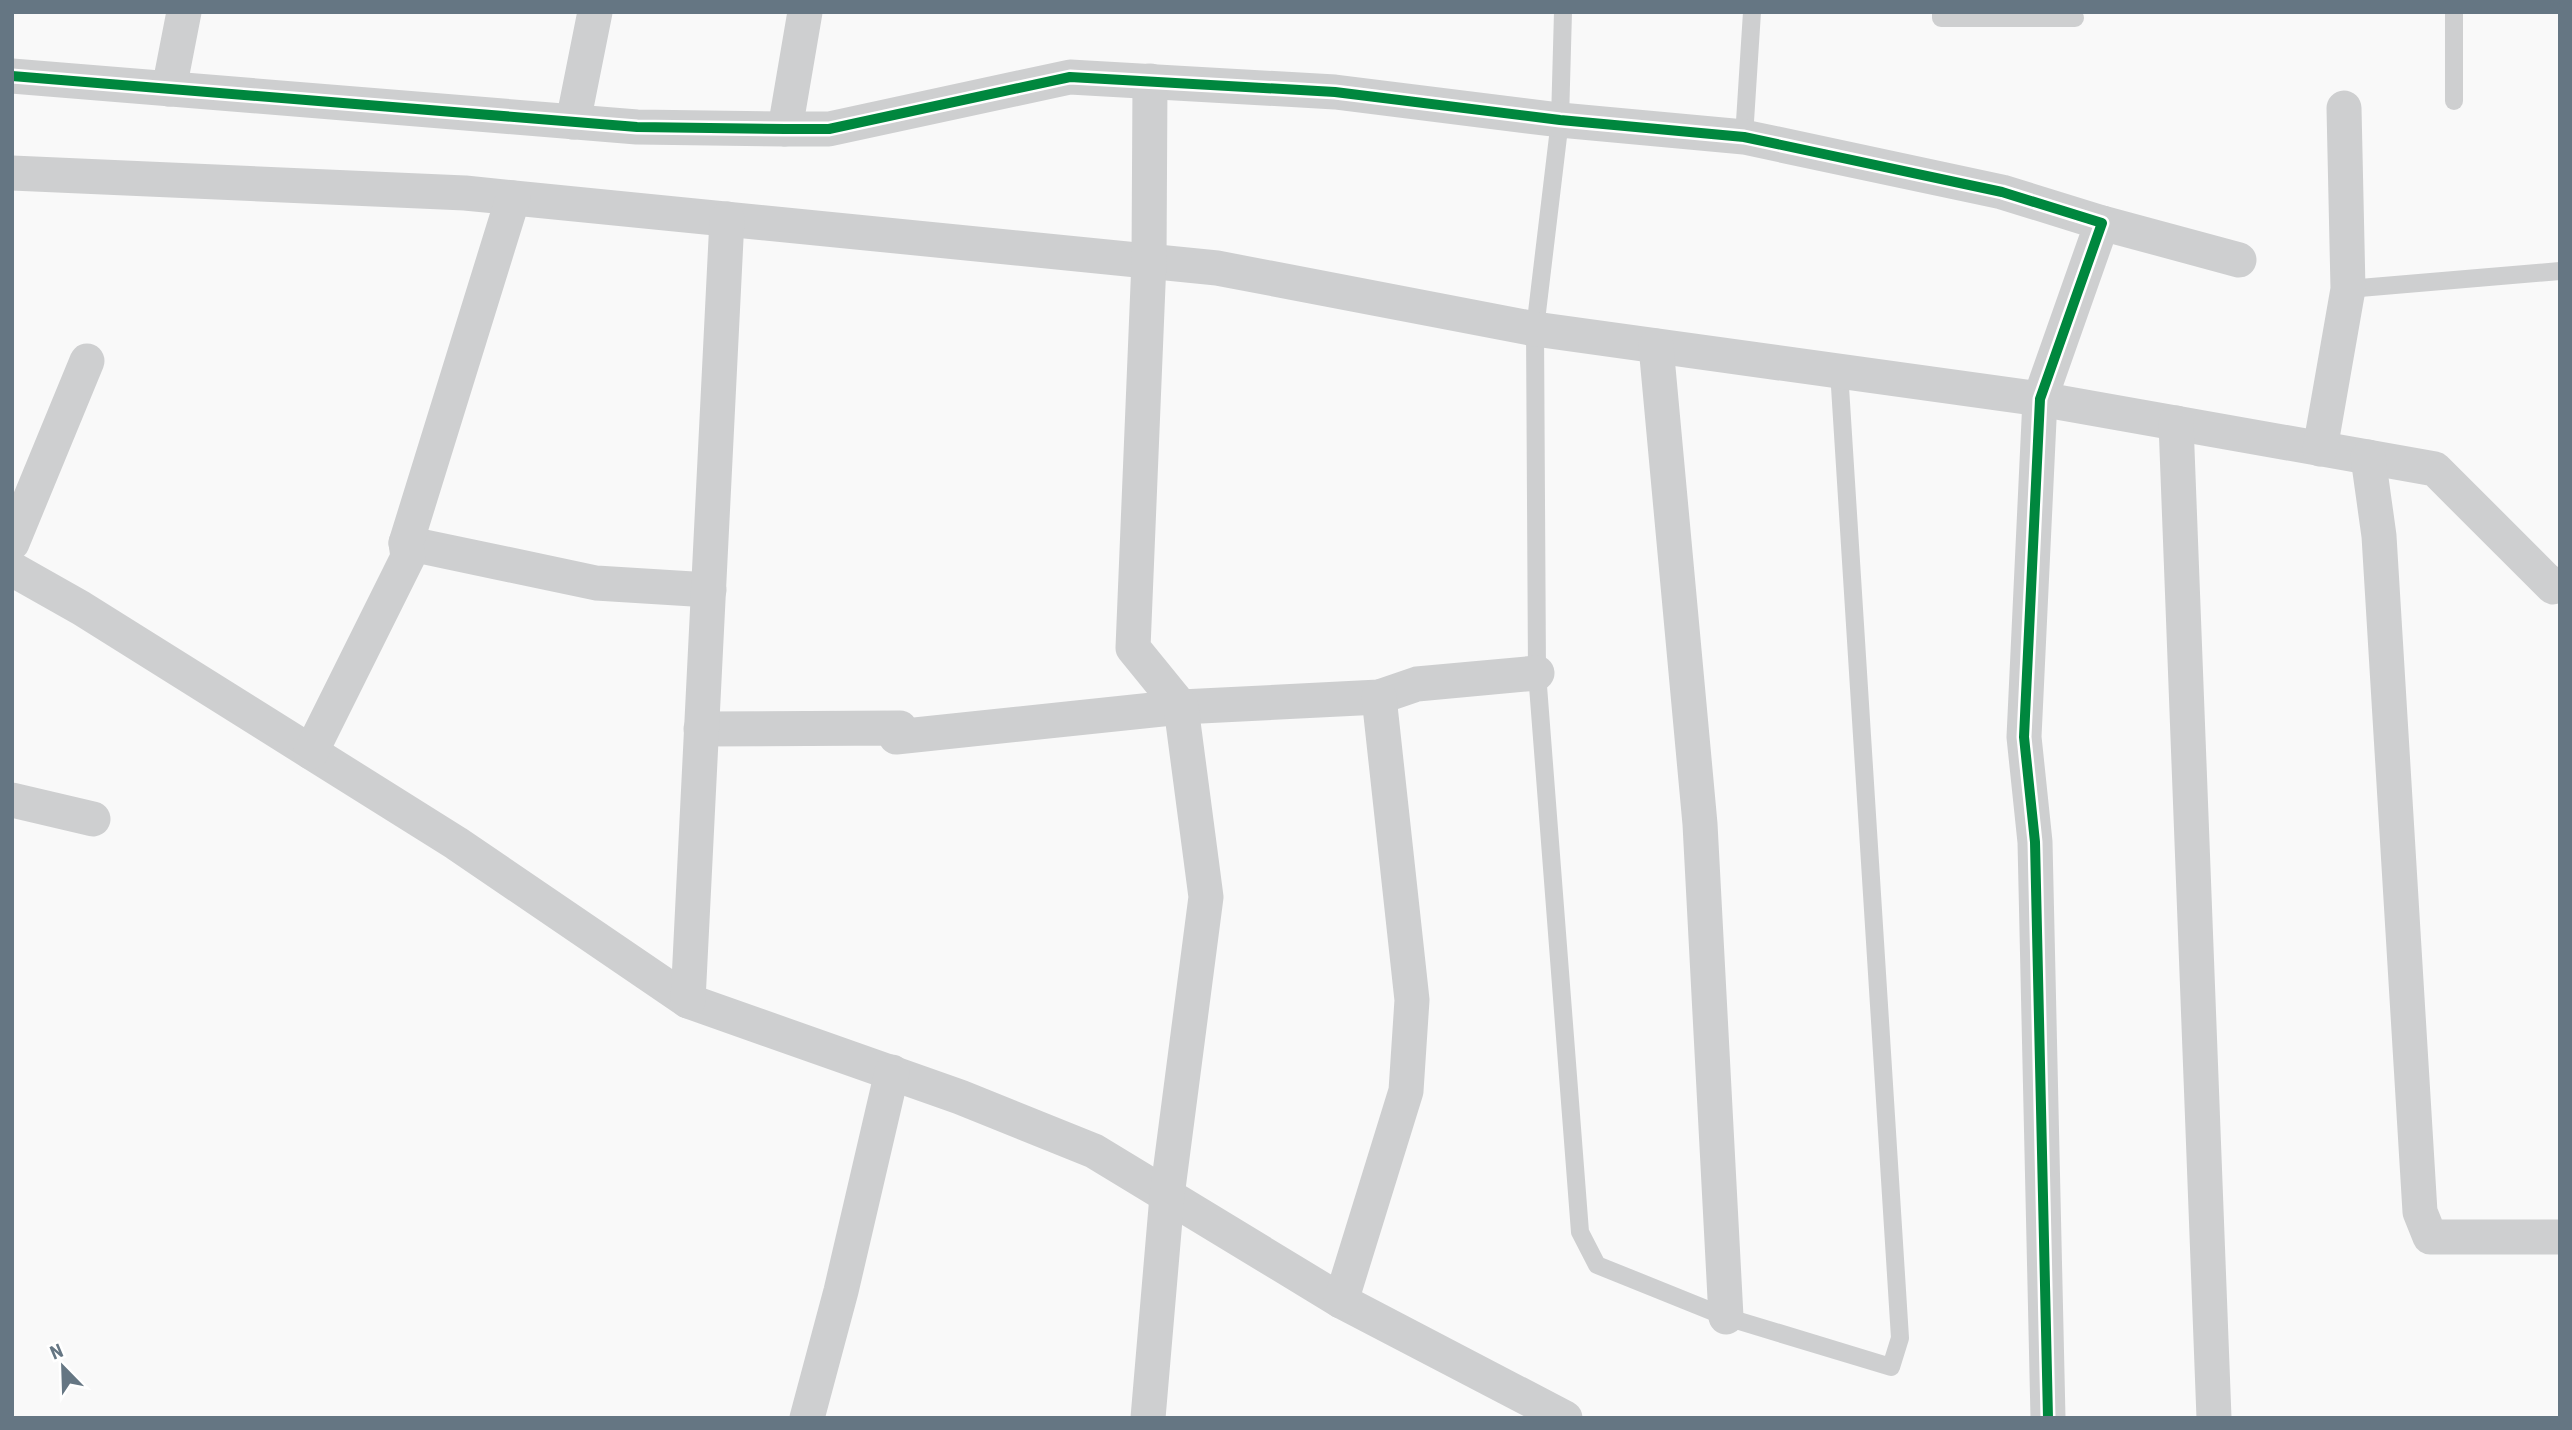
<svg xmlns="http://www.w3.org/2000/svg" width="2572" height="1430" font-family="'Roboto Condensed',sans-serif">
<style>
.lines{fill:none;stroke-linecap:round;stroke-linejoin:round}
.service{stroke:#cecfd0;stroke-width:18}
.minor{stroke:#cecfd0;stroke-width:35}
.cycleway-casing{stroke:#fff;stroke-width:15}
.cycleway{stroke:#00873e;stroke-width:10}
</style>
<rect width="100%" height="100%" fill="#f9f9f9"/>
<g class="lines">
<g class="service">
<polyline points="1563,12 1560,120 1535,329 1537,673 1580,1232 1597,1265 1726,1317 1891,1367 1900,1338 1839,371"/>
<polyline points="1941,12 1941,18 2075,18"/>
<polyline points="2454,12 2454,101"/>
<polyline points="1744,137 1752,12"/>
<polyline points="2348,289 2560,271"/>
</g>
<g class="minor">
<polyline points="12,76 637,127 785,129 829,129 1070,77 1335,92 1560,120 1744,137 2002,192 2102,223 2040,399 2024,737 2035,842 2048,1418"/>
<polyline points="169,89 184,12"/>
<polyline points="573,122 595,12"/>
<polyline points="785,129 805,12"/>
<polyline points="12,173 465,193 1217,268 1535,329 2040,399 2435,469 2553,587 2560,584"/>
<polyline points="2102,223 2239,260"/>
<polyline points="1656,346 1700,824 1726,1317"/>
<polyline points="2176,423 2214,1418"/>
<polyline points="2320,449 2348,289 2344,108"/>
<polyline points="2368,457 2379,536 2420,1212 2430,1237 2560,1237"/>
<polyline points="12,543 87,361"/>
<polyline points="406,543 596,583 709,590"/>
<polyline points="12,569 81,608 456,843 688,1001 960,1097 1094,1151 1341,1301 1565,1418"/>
<polyline points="701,729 900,728 896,737 1181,707 1379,697 1417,684 1537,673"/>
<polyline points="311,752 408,557 406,543 513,198"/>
<polyline points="12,800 93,819"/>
<polyline points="688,1001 727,219"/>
<polyline points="1341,1301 1406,1091 1412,1000 1379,697"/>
<polyline points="807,1418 841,1291 892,1072"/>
<polyline points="1148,1418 1167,1196 1206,897 1181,707 1133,648 1149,261 1150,81"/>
</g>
<g class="cycleway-casing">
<polyline id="cycleway" points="12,76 637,127 785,129 829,129 1070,77 1335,92 1560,120 1744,137 2002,192 2102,223 2040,399 2024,737 2035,842 2048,1418"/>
</g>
<use href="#cycleway" class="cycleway"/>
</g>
<rect width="2572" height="1430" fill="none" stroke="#657683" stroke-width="28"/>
<g transform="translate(63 1367) rotate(337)" stroke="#ffffff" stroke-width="5" paint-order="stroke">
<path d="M0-5L12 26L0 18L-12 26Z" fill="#657683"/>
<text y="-10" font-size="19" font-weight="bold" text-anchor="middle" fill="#657683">N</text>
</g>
</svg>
